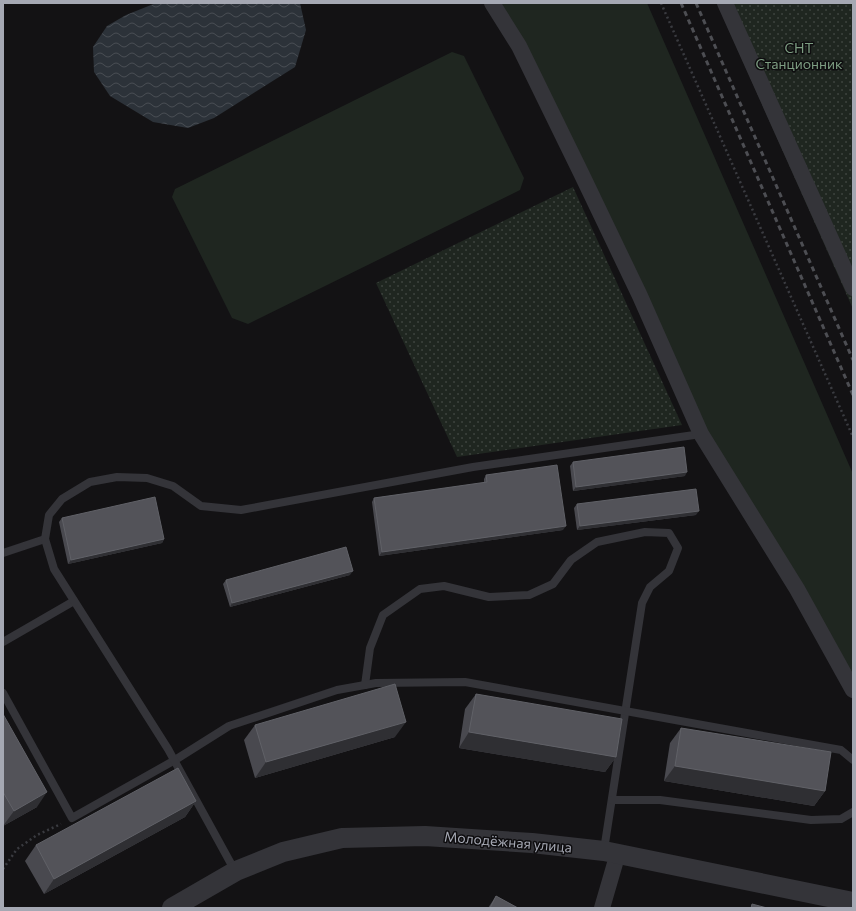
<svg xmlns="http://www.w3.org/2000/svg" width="856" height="911" font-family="Commissioner,sans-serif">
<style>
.green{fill:#1f2620}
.garden{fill:url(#garden-dots)}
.water{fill:url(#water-waves)}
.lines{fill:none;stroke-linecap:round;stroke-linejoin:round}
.path{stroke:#3a3b40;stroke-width:2.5;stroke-dasharray:2 3;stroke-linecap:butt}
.service{stroke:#343439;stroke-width:8}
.minor{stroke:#343439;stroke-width:16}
.tertiary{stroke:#343439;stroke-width:20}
.rail{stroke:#4d4e53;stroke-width:3;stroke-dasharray:5 4;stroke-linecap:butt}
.wall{fill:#49494f}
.shaded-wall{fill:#2f2f33}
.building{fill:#535359;stroke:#606167}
.labels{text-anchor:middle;stroke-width:3;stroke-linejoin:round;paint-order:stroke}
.park-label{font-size:14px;fill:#7d9d82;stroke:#0e0d0f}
.street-label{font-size:14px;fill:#a5a8b3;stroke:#0e0d0f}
</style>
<defs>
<pattern id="garden-dots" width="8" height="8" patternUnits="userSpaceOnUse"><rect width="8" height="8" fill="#1f2620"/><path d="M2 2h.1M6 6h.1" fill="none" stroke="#3d433e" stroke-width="1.8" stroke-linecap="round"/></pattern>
<pattern id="water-waves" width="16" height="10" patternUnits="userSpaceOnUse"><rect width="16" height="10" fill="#2c3239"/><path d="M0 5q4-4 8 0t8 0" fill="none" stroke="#484d53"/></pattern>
</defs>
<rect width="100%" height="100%" fill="#131214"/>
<g class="green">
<polygon points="490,3 647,3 853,474 853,689 701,434"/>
<polygon points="452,52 464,56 524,178 520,190 248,324 232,318 172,197 175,189"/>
</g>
<g class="garden">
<polygon points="717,3 853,3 853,309"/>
<polygon points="573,187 682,425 457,457 376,283"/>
</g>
<polygon class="water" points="156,3 300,3 306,30 295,67 214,118 188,128 153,122 110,96 94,72 93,47 107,26 126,15"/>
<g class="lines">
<g class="path">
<polyline points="661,3 853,437"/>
<polyline points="3,869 17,849 37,835 61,824"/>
</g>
<g class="service">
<polyline points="3,553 45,539"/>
<polyline points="3,642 74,601"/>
<polyline points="365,685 370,648 383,615 420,589 444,586 489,597 529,595 553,584 571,560 597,542 645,532 669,533 678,548 669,571 650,587 642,603 604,850"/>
<polyline points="3,693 72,818 175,760 229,726 337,690 376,683 465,682 841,750 853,760"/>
<polyline points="612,800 660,800 811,820 841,819 853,812"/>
<polyline points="235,871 168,749 54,569 45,539 49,515 62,499 90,482 117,477 147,478 173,486 201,506 241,510 473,467 701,434"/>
</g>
<g class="minor">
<polyline points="492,3 519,46 582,175 640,296 701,434 797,589 853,690"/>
<polyline points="725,3 853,288"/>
<polyline points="602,908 618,853"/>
</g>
<polyline class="tertiary" points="172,908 236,871 283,852 342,838 425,836 532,843 604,851 853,902"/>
<g class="rail">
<polyline points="681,3 853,395"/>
<polyline points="696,3 853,360"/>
</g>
</g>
<g class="wall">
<polygon points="573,462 685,476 573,491 570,466"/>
<polygon points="486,475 563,530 379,556 372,502 374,498 484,483 484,479"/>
<polygon points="577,504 696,515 577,530 574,508"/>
<polygon points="62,518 164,539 162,543 68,564 59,522"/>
<polygon points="350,575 230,607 223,584 226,580"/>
<polygon points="476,694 616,757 605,772 459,748 465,709"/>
<polygon points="3,714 37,807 3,826"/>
<polygon points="255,725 395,737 255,778 244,740"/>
<polygon points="681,728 825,791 814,806 664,781 670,743"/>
<polygon points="196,801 185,817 44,894 25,861 36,845"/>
<polygon points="496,896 518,908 488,908"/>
</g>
<g class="shaded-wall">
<polygon points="687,472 685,476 573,491 576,487"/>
<polygon points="699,511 696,515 577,530 580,526"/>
<polygon points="566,526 563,530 379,556 382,552"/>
<polygon points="164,539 162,543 68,564 71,560"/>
<polygon points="353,571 350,575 230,607 232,603"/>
<polygon points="406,722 395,737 255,778 266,762"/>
<polygon points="469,732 616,757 605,772 459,748"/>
<polygon points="675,766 825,791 814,806 664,781"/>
<polygon points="47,792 37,807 3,826 14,811"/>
<polygon points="196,801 185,817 44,894 54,879"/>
</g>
<g class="building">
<polygon points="684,447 687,472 576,487 573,462"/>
<polygon points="557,465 566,526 382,552 374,498 487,482 486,475"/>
<polygon points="696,489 699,511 580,526 577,504"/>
<polygon points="155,497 164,539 71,560 62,518"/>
<polygon points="346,547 353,571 232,603 226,580"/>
<polygon points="395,684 406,722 266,762 255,725"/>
<polygon points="476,694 622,719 616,757 469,732"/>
<polygon points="3,714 47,792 14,811 3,792"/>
<polygon points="681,728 831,752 825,791 675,766"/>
<polygon points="178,768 196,801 54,879 36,845"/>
<polygon points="496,896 518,908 490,908"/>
<polygon points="752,904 767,908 751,908"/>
</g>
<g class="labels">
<g class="park-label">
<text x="799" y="53">СНТ<tspan x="799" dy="16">Станционник</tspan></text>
</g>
<g class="street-label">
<text transform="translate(508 842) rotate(5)" y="5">Молодёжная улица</text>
</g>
</g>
<rect width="856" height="911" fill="none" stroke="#a5a8b3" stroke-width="8"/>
</svg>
